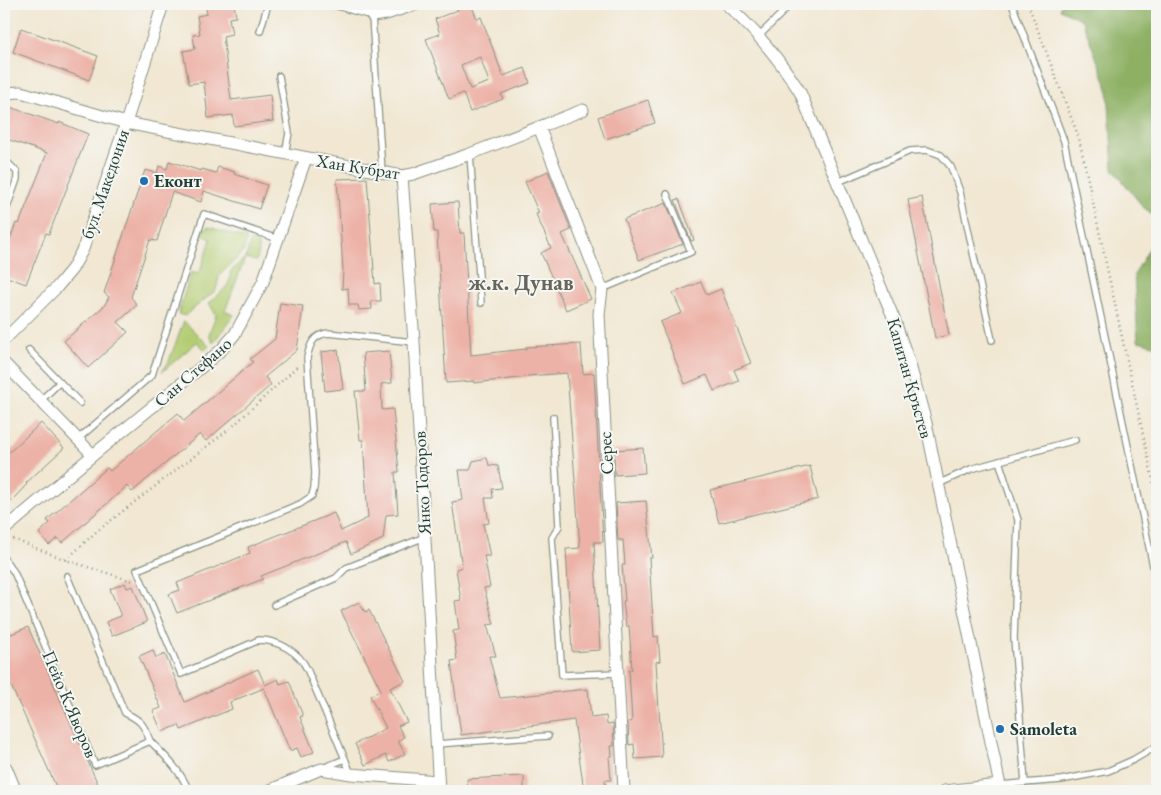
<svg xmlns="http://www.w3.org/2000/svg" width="1161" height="795" font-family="'EB Garamond',serif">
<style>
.green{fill:#b2cc71;stroke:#688452}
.forest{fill:#8db063;stroke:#56764c}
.building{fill:#edb2a7;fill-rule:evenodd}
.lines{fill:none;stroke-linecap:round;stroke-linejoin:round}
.lane-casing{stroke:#889283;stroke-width:8}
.street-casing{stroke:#889283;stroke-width:13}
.secondary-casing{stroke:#889283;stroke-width:18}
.path{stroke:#889283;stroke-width:2.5;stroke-dasharray:1 4;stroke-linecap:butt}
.lane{stroke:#fff;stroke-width:5.5}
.street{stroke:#fff;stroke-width:11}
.secondary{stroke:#fff;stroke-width:16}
.poi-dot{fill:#1f6fb2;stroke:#f6f6f2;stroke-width:2}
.labels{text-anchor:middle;stroke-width:4;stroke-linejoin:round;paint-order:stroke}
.street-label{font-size:18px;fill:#1f3d34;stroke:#f6f6f2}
.poi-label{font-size:18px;font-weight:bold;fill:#1f3d34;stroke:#f6f6f2;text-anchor:start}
.district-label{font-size:22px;font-weight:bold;fill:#67665c;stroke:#f6f6f2}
</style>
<rect width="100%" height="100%" fill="#f6f6f2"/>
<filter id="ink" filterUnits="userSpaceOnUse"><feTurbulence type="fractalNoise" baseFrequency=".02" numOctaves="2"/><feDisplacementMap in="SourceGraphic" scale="10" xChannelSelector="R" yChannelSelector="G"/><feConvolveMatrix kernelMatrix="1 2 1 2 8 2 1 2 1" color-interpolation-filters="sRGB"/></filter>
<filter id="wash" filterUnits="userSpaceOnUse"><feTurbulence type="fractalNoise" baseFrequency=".0096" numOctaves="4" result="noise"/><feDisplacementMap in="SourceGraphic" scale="20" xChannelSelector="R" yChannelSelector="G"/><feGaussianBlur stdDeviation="1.12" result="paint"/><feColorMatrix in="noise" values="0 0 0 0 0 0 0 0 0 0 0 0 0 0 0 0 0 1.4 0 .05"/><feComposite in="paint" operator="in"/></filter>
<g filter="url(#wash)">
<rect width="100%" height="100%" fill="#f1e7d2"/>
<g class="green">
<polygon points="209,227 247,239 243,252 219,276 216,290 185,316 178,314 191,272 199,274 211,239 200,234 204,229"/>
<path d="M251 240 258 244 259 253 256 261 245 258 225 311 234 315 213 343 209 334 216 315 209 303C218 294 233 286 230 272L246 257Z"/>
<polygon points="184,321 209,346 205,350 197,342 162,372 169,361"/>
</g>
<g class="forest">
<polygon points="1062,4 1157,4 1157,218 1143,207 1113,169 1108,89 1082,20 1060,9"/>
<polygon points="1157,235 1157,346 1138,341 1134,275"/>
</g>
<g id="blocks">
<g class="building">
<polygon points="205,4 234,4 236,17 229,18 232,34 223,36 231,100 270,95 273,121 234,126 233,115 208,118 204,82 189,84 183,51 195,49 193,35 200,34 197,16 207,14"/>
<path d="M455 4H471L477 19 481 17 503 76 525 68 530 83 501 94 503 99 470 112 463 93 449 99 426 39 440 34 435 19 458 10ZM480 57 489 82 470 89 461 65Z"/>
<polygon points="21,28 98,56 89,80 13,52"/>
<polygon points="648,100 655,123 605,139 598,117"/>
<polygon points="7,106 59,124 59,122 88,134 49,234 46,233 26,284 4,276 4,255 16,223 19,224 47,153 4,138 4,115"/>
<polygon points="169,161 201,171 202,169 216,173 218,167 235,172 234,174 267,185 259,209 204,191 201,202 172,192 157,241 150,240 131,297 137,305 118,322 128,332 88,368 64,341 104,306 109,297 104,293 145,170 157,173 159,166 167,169"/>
<polygon points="548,171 571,230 562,234 591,299 566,310 541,253 551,248 536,214 539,213 525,182"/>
<polygon points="367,178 375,284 380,283 381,301 371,301 372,309 359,310 358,305 349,305 348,288 342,289 343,270 337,179"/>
<polygon points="922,197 949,335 935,338 908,200"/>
<polygon points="679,199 694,240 691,241 675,200"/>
<polygon points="458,202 460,233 464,233 471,355 526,349 526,347 581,344 583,374 594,373 603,542 594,542 600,650 572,652 566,549 580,548 567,373 528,376 528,377 474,383 474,381 446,383 437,232 434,232 432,204"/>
<polygon points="666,203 683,244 639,260 624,219"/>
<polygon points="701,282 707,295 721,289 751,363 734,370 739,381 714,391 707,375 685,384 660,322 682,313 673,293"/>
<polygon points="280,303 303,306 297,350 265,377 271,385 206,441 200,434 132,492 127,486 62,543 58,538 49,545 39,533 50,523 47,520 107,468 110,471 178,413 184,421 253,362 250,359 275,339"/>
<polygon points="338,350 343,389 325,391 321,352"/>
<polygon points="389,351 392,383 381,384 382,410 393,409 399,472 395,472 398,514 386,515 383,539 351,554 346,542 261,576 263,579 177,613 169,594 180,590 177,583 250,553 248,547 334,513 341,531 368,518 363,440 360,440 355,391 366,391 363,353"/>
<polygon points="41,423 64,448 26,483 27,484 4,509 4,457"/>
<polygon points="643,448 645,473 615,475 614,450"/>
<polygon points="487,458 489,465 498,466 502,488 492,489 493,498 485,498 489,523 483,524 490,556 484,556 490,587 484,588 494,624 487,625 496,656 489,656 500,698 588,689 591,718 606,716 607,724 613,723 614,746 611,746 612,756 609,757 611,780 605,780 606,791 584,791 574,720 461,735 451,661 457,660 453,631 459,630 455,601 461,600 456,569 462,567 452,502 463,500 459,470 470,470 473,461"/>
<polygon points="810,466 818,499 719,523 710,490"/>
<polygon points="646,501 652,558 649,558 654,637 658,636 660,661 656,662 662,757 635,759 634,744 629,745 628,722 632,721 629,670 632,670 629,626 626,626 623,601 625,601 622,565 625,565 623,540 618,540 616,503"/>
<polygon points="125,583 127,588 133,586 147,622 112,636 106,622 121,616 110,589"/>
<polygon points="359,602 365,612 369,610 405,681 390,688 407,722 398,726 404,737 398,741 405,754 389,762 386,755 365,765 355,744 386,728 370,696 381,690 341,611"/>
<polygon points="28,627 101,791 58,791 4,670 4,637"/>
<polygon points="153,650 156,658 165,654 185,702 258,669 265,685 278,679 280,684 289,681 303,716 300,717 314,752 301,757 297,748 290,751 264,688 230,702 232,709 181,730 179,725 162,732 153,711 161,708 139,656"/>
<polygon points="524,776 524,791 468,791 467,779"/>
</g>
</g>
</g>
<g filter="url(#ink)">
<use href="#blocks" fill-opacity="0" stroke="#889283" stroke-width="1"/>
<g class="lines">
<g class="lane-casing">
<g id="lane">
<polyline points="330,4 372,16 382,172"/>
<polyline points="1012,4 1064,141 1157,585"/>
<polyline points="260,31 268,4"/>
<polyline points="759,36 791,4"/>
<polyline points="279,76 289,133 285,154"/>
<polyline points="470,154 481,303"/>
<polyline points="4,162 9,164 17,172 17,179 4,216"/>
<polyline points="838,182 910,151 927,150 941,155 951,167 960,192 992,340"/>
<polyline points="602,289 691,252 667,194"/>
<polyline points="29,350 80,403"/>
<polyline points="40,401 60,382"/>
<polyline points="553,417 559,526 552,538 562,675 618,673"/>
<polyline points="78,439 152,375 204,214 278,239"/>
<polyline points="999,461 1018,520 1014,638 1025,783"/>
<polyline points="938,484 971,469 1075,440"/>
<path d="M4 559 14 572 95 765 150 741C166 757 180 770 189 791"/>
<path d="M67 576 125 713C141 720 144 725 150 741"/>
<polyline points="274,605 336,578 346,568 425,537"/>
<polyline points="436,744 548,736"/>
<path d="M345 759 307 669C299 652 278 640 259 640L181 674 137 570 300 504 312 496 314 488 315 473 307 358C310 344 313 335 328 333L414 342"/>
<polyline points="325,767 345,759 351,774"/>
<polyline points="999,785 1061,780 1108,771 1133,760 1157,746"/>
</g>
</g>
<g class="street-casing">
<g id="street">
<path d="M726 4C755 30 779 58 800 92L894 319 910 365 926 423 1001 791"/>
<polyline points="372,16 386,14 417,4"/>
<polyline points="4,93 21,92 126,123 402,176 413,174 470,154 583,110"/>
<polyline points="539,127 602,289 599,314 624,791"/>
<polyline points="402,176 414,342 439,791"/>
<polyline points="4,340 57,287 72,269 83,249 126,123 163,4"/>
<polyline points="4,363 93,455"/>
<polyline points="4,530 93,455 204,365 222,349 235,334 263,282 306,158"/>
<polyline points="268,791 321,769 351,774 438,781"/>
<polyline points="944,791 999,785"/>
</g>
</g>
<g class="secondary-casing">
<polyline id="secondary" points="4,769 13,791"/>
</g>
<g class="path">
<polyline points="1028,4 1079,138 1157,499"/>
<polyline points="13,539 66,560 132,581"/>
<polyline points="66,560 96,532 233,426 299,365"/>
</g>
<use href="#lane" class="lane"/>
<use href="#street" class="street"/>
<use href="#secondary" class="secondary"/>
</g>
</g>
<g class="poi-dot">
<circle cx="144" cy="181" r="5"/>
<circle cx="1000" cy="729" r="5"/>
</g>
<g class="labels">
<g class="street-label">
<text transform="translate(358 167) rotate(9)" y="6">Хан Кубрат</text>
<text transform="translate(105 184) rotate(-71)" y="6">бул. Македония</text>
<text transform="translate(193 372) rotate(-41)" y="6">Сан Стефано</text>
<text transform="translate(910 378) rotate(74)" y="6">Капитан Кръстев</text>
<text transform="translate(606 453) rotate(-93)" y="6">Серес</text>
<text transform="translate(422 483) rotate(-93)" y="6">Янко Тодоров</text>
<text transform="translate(70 704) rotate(67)" y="6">Пейо К.Яворов</text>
</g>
<g class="poi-label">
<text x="154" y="187">Еконт</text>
<text x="1010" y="735">Samoleta</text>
</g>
<g class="district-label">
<text x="521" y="290">ж.к. Дунав</text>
</g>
</g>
<rect width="1161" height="795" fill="none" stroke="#f6f6f2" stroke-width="20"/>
</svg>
